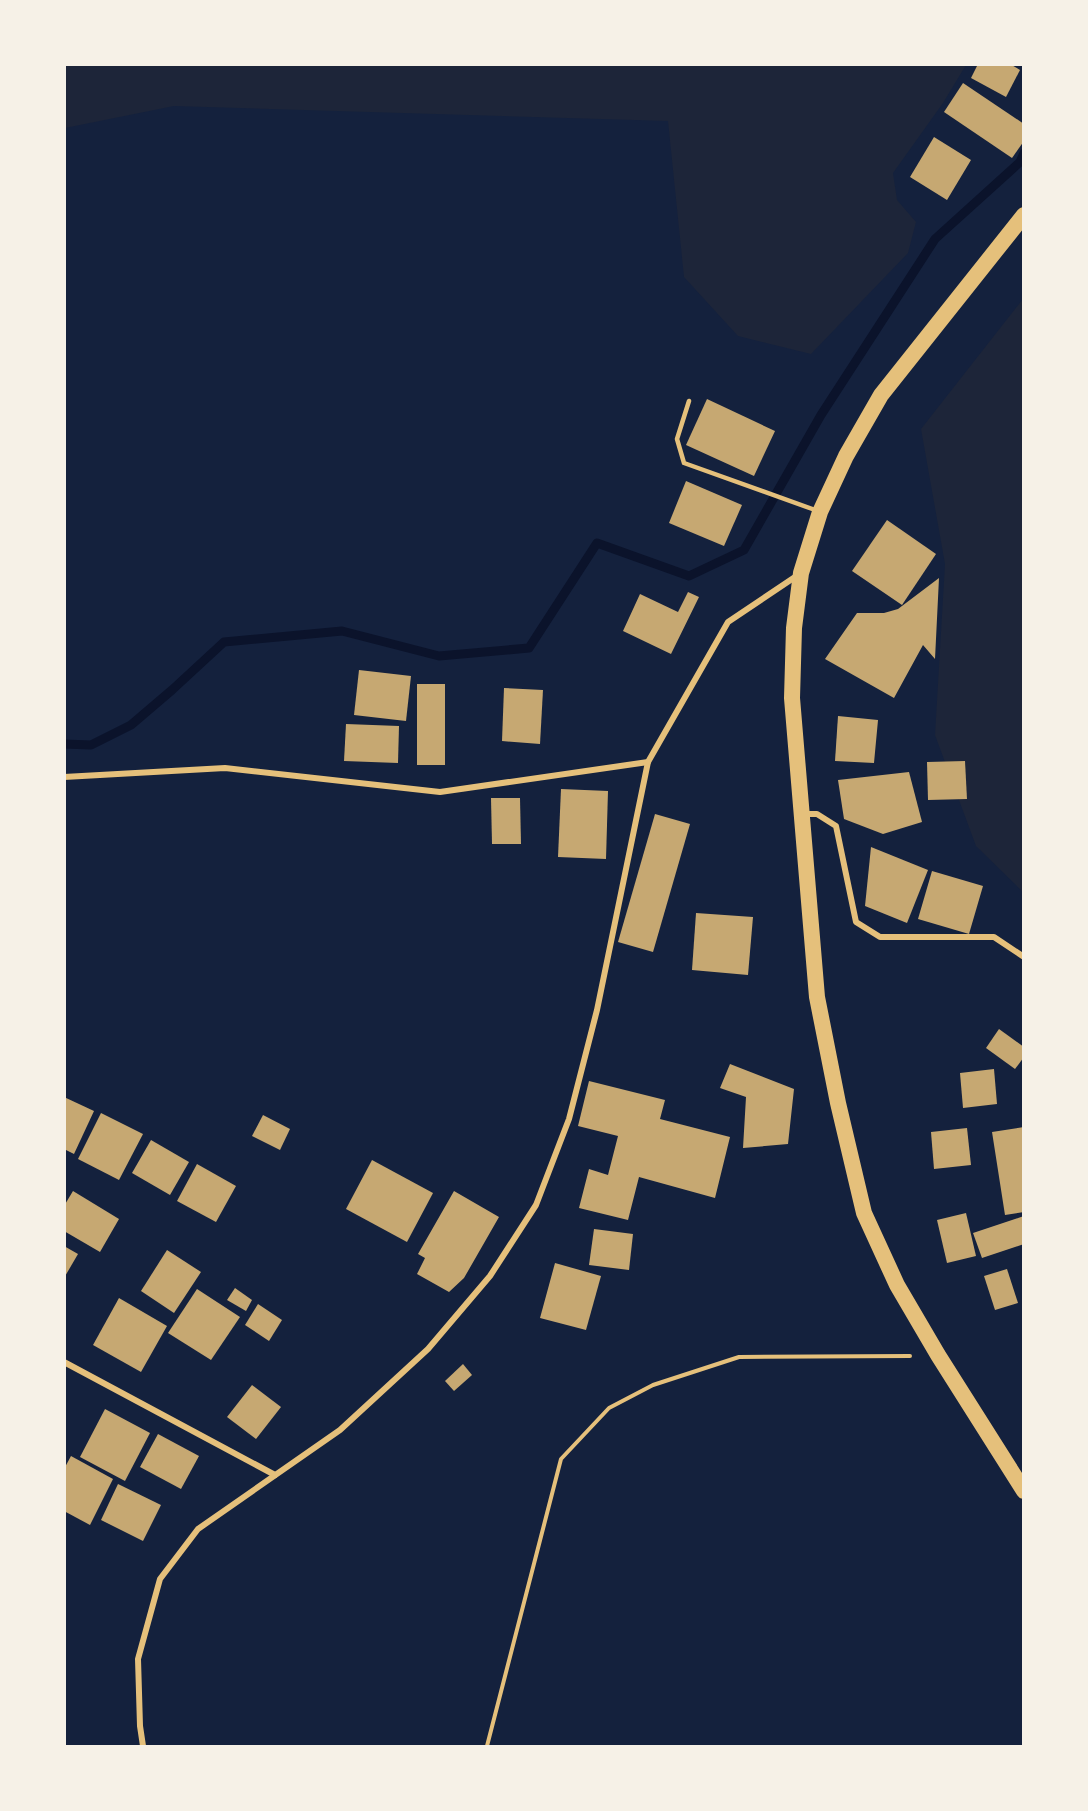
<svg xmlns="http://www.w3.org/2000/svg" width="1088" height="1811" font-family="'Golos Text',sans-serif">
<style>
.green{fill:#1d2539}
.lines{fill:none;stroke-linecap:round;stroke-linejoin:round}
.stream{stroke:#0b132b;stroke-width:9}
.building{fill:#c6a872}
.path{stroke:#e5c07b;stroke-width:4}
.service{stroke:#e5c07b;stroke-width:4.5}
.minor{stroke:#e5c07b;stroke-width:6}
.trunk{stroke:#e5c07b;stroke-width:16}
</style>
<rect width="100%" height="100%" fill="#14213d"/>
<g class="green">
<polygon points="65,64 966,64 966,65 943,103 893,173 897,200 916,222 908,253 811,354 738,336 684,277 668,121 174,106 65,128"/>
<polygon points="1023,299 1023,892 976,846 935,735 945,564 921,429"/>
</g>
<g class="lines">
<polyline class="stream" points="64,744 91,745 131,725 172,690 224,642 342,631 439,656 529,648 597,543 689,576 744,550 821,415 935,239 1020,162 1024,153"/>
</g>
<g class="building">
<polygon points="978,64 1010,64 1020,70 1006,97 971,78"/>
<polygon points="963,83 1024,124 1024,141 1012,158 944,112"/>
<polygon points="934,137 971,160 947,200 910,177"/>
<polygon points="707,399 775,431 754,476 686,445"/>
<polygon points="686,481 742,505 724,546 669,523"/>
<polygon points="887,520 936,554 902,605 852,571"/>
<polygon points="939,578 935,659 923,645 894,698 825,659 857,613 884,613 898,609"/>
<polygon points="688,592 699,597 671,654 623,631 640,594 678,612"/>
<polygon points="359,670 411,676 406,721 354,715"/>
<rect x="417" y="684" width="28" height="81"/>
<polygon points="504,688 543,690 540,744 502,741"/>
<polygon points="838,716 878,720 874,763 835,761"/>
<polygon points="346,724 399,726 398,763 344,761"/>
<polygon points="965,761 967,799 928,800 927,762"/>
<polygon points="909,772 922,822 883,834 844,819 838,780"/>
<polygon points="561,789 608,791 606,859 558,857"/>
<polygon points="491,798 520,798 521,844 492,844"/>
<polygon points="655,814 690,824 653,952 618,942"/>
<polygon points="871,847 928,870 907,923 865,906"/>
<polygon points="932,871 983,886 969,934 918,919"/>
<polygon points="696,913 753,917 748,975 692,970"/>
<polygon points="999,1029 1024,1047 1024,1057 1015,1069 986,1048"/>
<polygon points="730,1064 794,1089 788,1144 743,1148 746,1097 720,1088"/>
<polygon points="994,1069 997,1104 963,1108 960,1073"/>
<polygon points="589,1081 665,1100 660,1119 730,1137 715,1198 639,1177 628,1220 579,1208 589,1169 608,1175 618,1136 578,1126"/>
<polygon points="64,1097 94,1111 74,1154 64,1149"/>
<polygon points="101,1113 143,1134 119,1180 78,1159"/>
<polygon points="263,1115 290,1129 280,1150 252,1136"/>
<polygon points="1024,1127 1024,1212 1005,1215 992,1132"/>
<polygon points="967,1128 971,1165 934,1169 931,1132"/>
<polygon points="151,1140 189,1162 170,1195 132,1173"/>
<polygon points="372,1160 433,1193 407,1242 346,1209"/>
<polygon points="197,1164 236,1186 216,1222 177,1201"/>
<polygon points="73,1191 119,1219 100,1252 64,1231 64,1206"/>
<polygon points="454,1191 499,1217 464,1278 449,1292 417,1274 425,1258 418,1254"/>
<polygon points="966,1213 976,1256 947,1263 937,1220"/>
<polygon points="1024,1216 1024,1244 982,1258 973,1233"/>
<polygon points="594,1229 633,1234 629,1270 589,1265"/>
<polygon points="64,1246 78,1254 64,1278"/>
<polygon points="167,1250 201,1272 174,1313 141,1291"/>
<polygon points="555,1263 601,1276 586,1330 540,1318"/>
<polygon points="1007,1269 1018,1303 995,1310 984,1276"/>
<polygon points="235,1288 252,1300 246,1311 227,1300"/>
<polygon points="197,1289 240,1317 211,1360 168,1333"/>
<polygon points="119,1298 167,1326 141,1372 93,1345"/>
<polygon points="258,1304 282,1320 269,1341 245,1325"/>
<polygon points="463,1364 472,1375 454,1391 445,1381"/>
<polygon points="252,1385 281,1407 256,1439 227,1417"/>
<polygon points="105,1409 150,1433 125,1481 80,1457"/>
<polygon points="158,1434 199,1456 181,1489 140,1467"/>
<polygon points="71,1456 113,1479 90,1525 64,1511 64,1469"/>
<polygon points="118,1484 161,1505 143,1541 101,1520"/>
</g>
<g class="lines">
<polyline class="path" points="487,1746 561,1459 609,1408 653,1385 739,1357 910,1356"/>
<polyline class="service" points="689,401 677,439 684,463 818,511"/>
<g class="minor">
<polyline points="64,777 225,768 440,792 648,762"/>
<polyline points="804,814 817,814 836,826 856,922 880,937 994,937 1024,957"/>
<polyline points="64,1362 275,1475"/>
<polyline points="143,1746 140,1726 138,1659 160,1579 198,1529 340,1430 428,1349 490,1276 536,1205 569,1119 597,1010 648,762 728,622 798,575"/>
</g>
<polyline class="trunk" points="1024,215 881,395 846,456 820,512 801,573 794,628 792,698 817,997 838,1103 864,1213 897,1285 938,1355 1024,1491"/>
</g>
<rect width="1088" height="1811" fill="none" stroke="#f6f1e7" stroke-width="132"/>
</svg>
